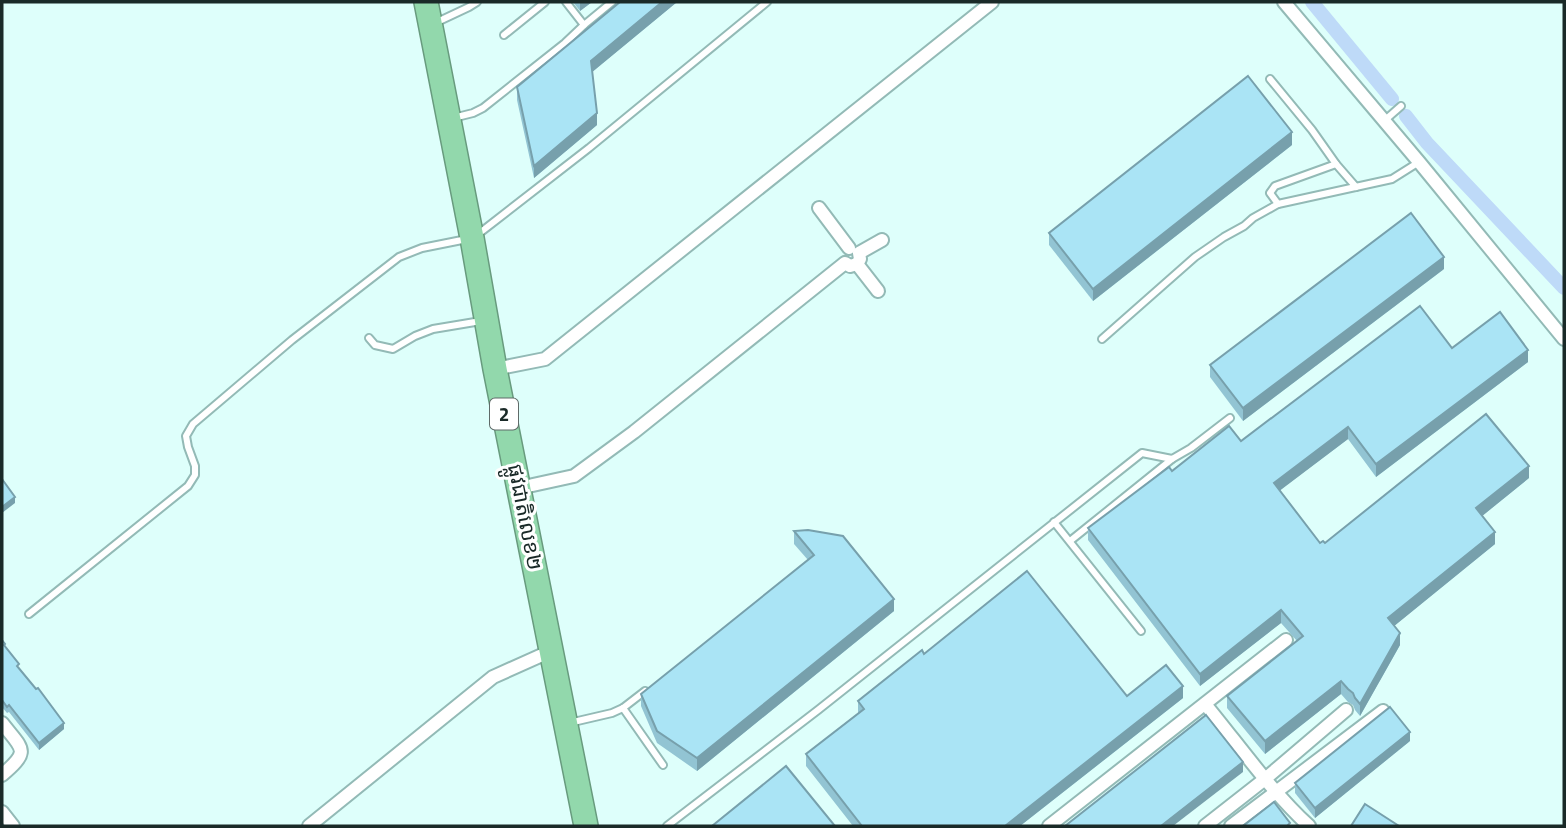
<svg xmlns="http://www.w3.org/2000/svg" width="1566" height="828" font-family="'Titillium Web','Noto Sans Khmer',sans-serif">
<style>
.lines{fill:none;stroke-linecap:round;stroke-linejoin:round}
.canal{stroke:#bedaf8;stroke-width:14}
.lane-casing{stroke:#93bab6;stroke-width:10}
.street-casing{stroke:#93bab6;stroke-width:16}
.highway-casing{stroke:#689b7e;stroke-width:26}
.lane{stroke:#fff;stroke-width:6}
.street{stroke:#fff;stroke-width:12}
.highway{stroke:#92d8ac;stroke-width:23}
.wall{fill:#92c4d3}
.shaded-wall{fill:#77a0ac}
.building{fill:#aae4f5;stroke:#77a0ac;stroke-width:2}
.labels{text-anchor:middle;stroke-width:6;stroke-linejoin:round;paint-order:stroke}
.shield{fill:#fff;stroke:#5f6a68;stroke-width:2}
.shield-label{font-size:19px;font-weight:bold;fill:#1a2a28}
.street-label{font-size:21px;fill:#1a2a28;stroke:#fff}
</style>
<rect width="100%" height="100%" fill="#defffb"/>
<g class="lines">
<g class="canal">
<polyline points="1312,2 1392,99"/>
<polyline points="1406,116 1427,143 1564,288"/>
</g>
<g class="lane-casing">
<g id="lane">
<polyline points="566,2 584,25 612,2"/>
<polyline points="435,23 469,7 477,2"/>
<polyline points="504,35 545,2"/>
<polyline points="1270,79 1312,130 1336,164 1356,187"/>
<polyline points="453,118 473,113 483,108 565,43 584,25"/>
<polyline points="1384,121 1401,106"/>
<polyline points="1278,204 1270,193 1275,186 1336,164"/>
<polyline points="477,235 589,148 767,2"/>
<polyline points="369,338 375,345 393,349 415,336 433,329 481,321"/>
<polyline points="1102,339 1195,257 1224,237 1244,226 1253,218 1278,204 1392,179 1419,162"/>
<polyline points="1054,522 1141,631"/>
<polyline points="1070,541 1172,459"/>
<polyline points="29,614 188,486 195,475 195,466 188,447 186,436 193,424 292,340 399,257 422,248 467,239"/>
<polyline points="623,708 663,765"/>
<polyline points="569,723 612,713 623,708 645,691"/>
<polyline points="667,826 818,710 1142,453 1172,459 1191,448 1230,418"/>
</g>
</g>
<g class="street-casing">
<g id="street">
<polyline points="1284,2 1419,162 1564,339"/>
<polyline points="819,208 849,248"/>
<polyline points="857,264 878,291"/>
<polyline points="495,369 545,359 992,2"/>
<polyline points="519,488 574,476 634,432 845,263 850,266 857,264 860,259 859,253 882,240"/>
<path d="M1205 704C1239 745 1270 790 1309 826"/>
<path d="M2 723C23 750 31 750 2 775"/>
<polyline points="2,812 13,826"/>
<polyline points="309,826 493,677 551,651"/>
<polyline points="1049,826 1286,640"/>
<polyline points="1205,826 1265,779 1346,710"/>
<polyline points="1231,826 1383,711"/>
</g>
</g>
<g class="highway-casing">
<polyline id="highway" points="426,2 472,238 495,369 586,826"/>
</g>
<use href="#lane" class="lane"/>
<use href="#street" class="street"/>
<use href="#highway" class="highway"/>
</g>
<g class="wall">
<polygon points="573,2 592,2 580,11"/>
<polygon points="620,2 677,2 592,72 597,125 534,178 517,100 517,87"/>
<polygon points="1292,145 1093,301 1049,245 1049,233"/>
<polygon points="1444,269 1243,421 1210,377 1210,365"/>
<polygon points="1452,348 1528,362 1376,477 1348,439 1280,490 1320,543 1325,543 1529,478 1482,516 1495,544 1394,626 1400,645 1360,716 1355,710 1353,705 1348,702 1341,694 1265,754 1227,708 1227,696 1297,641 1281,623 1200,686 1088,540 1088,528 1172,471"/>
<polygon points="794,531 894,611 697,771 657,743 641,706 641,694 808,560 794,544"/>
<polygon points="2,640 19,669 64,729 39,750 9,712 7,713 2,707"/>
<polygon points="924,654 1127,696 1183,698 1020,826 853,826 806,766 806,754 858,713 858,701"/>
<polygon points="1410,741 1315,818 1295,793 1295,783"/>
</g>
<g class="shaded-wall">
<polygon points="580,2 592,2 580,11"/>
<polygon points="662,2 677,2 591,73 591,61"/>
<polygon points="597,113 597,125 534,178 534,166"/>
<polygon points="1292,132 1292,145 1093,301 1093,289"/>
<polygon points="1444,257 1444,269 1243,421 1243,408"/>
<polygon points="1528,350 1528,362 1376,477 1376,464"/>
<polygon points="1348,427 1348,439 1274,495 1274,483"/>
<polygon points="1529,466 1529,478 1476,521 1476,508"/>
<polygon points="15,497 15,503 2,513 2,507"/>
<polygon points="1495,532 1495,544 1388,631 1388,618"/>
<polygon points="894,599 894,611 697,771 697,758"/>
<polygon points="1281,610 1281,623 1200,686 1200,674"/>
<polygon points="1400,633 1400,645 1360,716 1360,704"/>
<polygon points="1341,681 1341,694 1265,754 1265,741"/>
<polygon points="1183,686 1183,698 1020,826 1005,826"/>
<polygon points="64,723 64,729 39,750 39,743"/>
<polygon points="1410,732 1410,741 1315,818 1315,808"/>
<polygon points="1243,762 1243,772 1173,826 1161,826"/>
</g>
<g class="building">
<polygon points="620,2 662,2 591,61 597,113 534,166 517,87"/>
<polygon points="1248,76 1292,132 1093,289 1049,233"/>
<polygon points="1411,213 1444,257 1243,408 1210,365"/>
<polygon points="1420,306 1452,348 1500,312 1528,350 1376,464 1348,427 1274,483 1320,543 1323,541 1325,543 1486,414 1529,466 1476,508 1495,532 1388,618 1400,633 1360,704 1355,698 1353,693 1348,689 1341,681 1265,741 1227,696 1303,636 1281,610 1200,674 1088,528 1169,467 1172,471 1229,426 1241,441"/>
<polygon points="2,479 15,497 2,507"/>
<polygon points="808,530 843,536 894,599 697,758 657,731 641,694 814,555 794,531"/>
<polygon points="1027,571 1127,696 1166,665 1183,686 1005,826 862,826 806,754 864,709 858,701 922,650 924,654"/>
<polygon points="2,640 5,644 4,645 19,664 17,666 36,689 38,688 64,723 39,743 9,705 7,707 2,700"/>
<polygon points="1390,707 1410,732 1315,808 1295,783"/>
<polygon points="1206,715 1243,762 1161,826 1065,826"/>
<polygon points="786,766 835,826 712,826"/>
<polygon points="1274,802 1290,823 1287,826 1243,826"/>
<polygon points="1365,804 1399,826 1351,826"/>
</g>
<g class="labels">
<rect class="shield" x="490" y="398.5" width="28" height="31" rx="5"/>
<g class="shield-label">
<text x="504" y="421">2</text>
</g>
<g class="street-label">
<text transform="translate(525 517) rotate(79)" y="7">ផ្លូវជាតិលេខ២</text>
</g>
</g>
<rect width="1566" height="828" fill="none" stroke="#1a2a28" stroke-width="7"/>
</svg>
